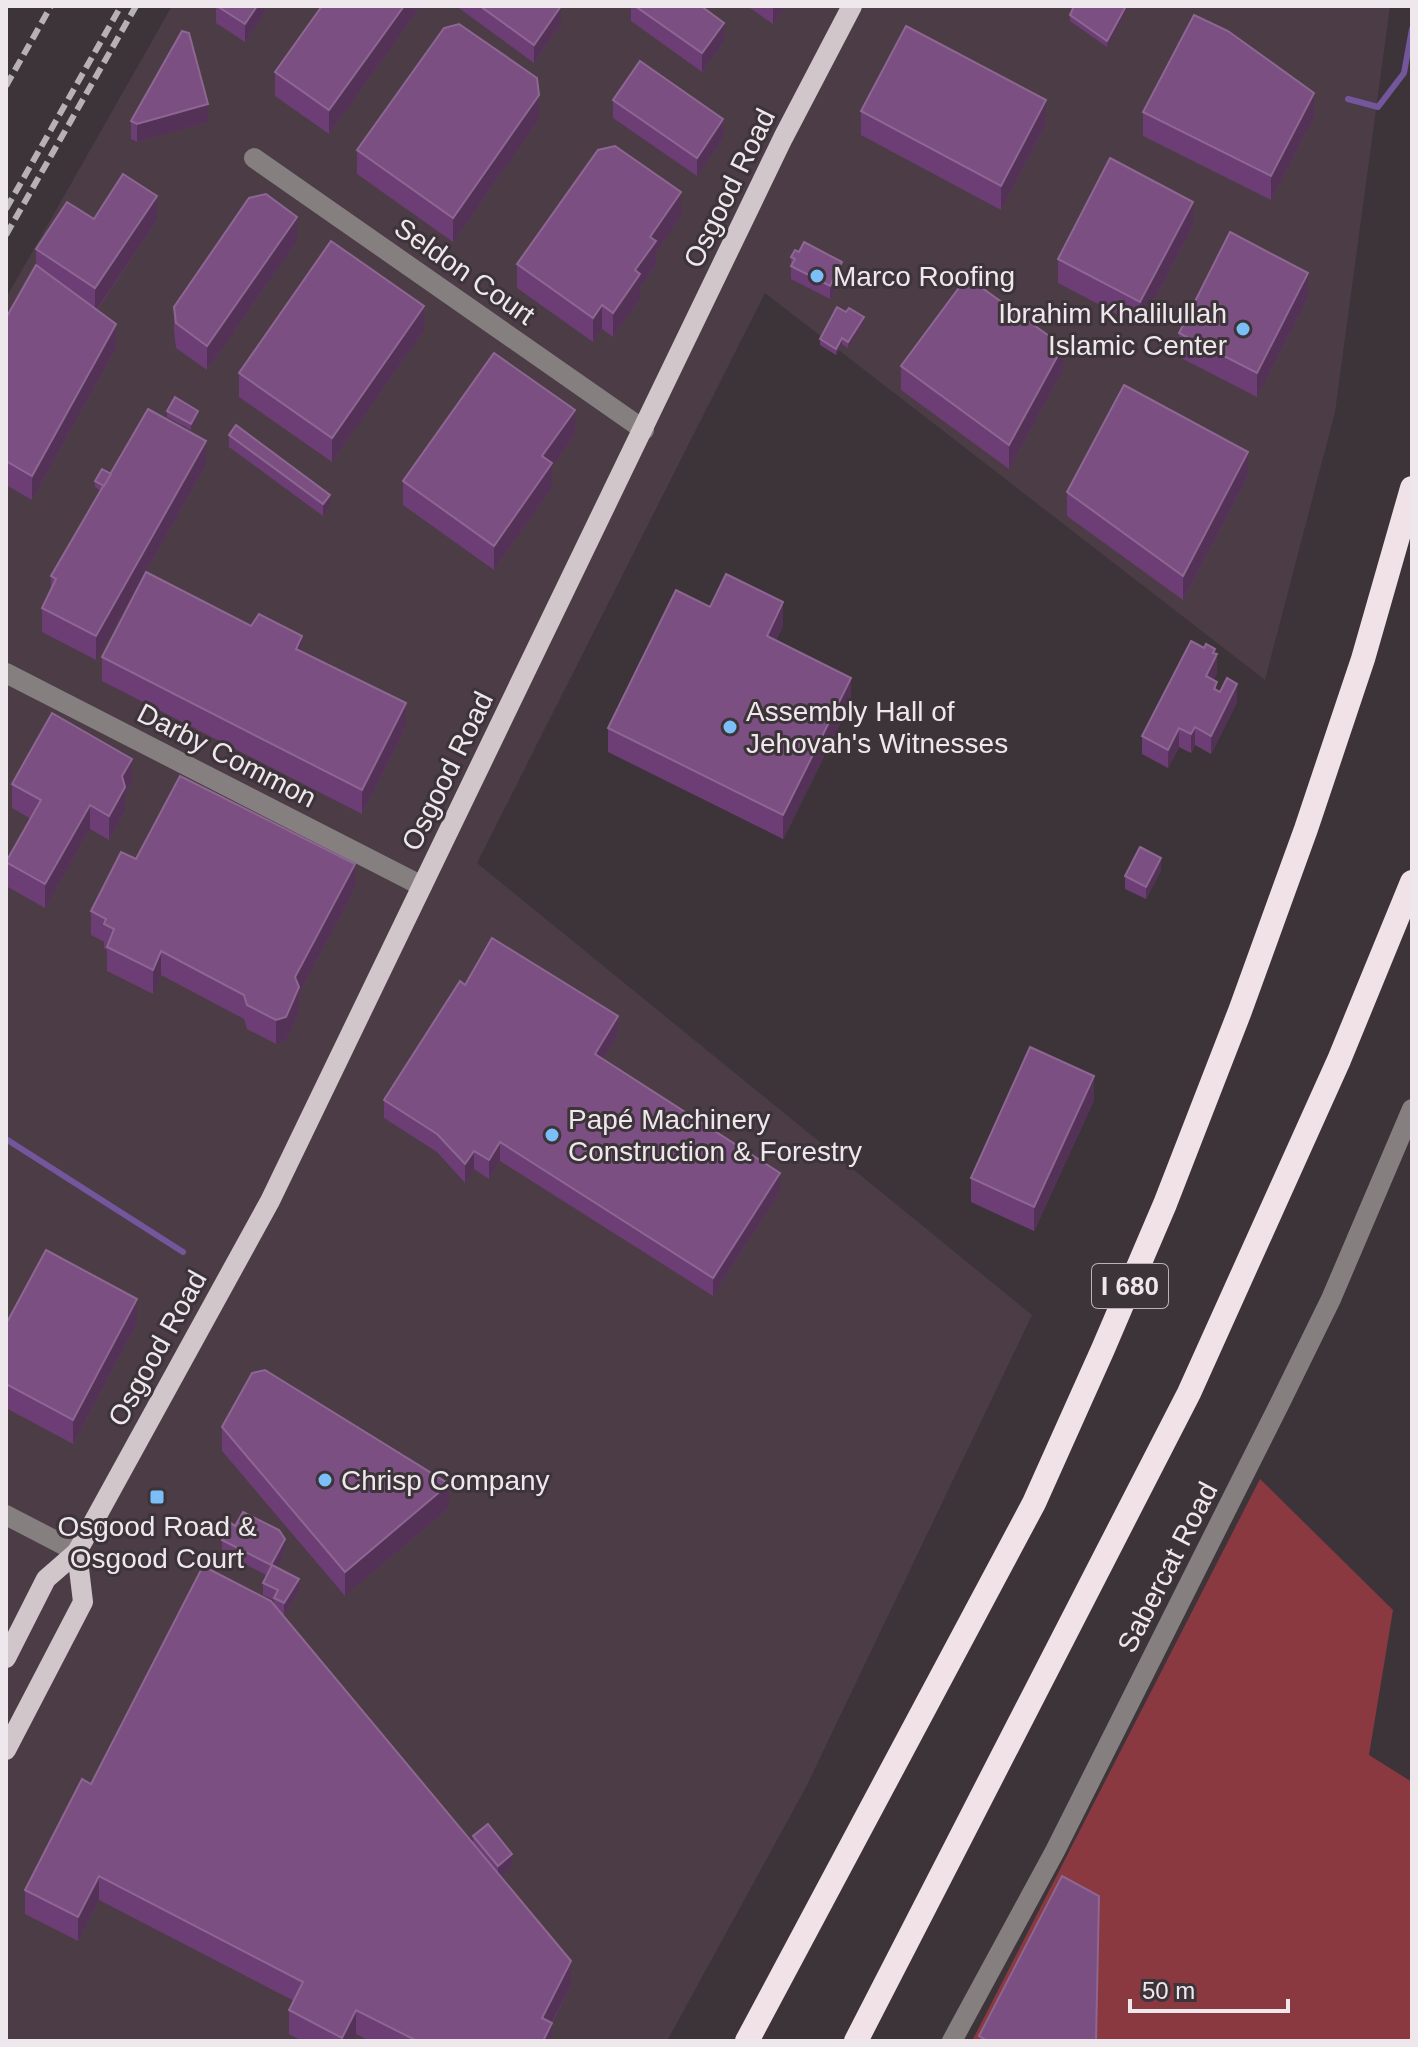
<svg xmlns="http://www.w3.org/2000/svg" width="1418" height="2047" font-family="Helvetica,sans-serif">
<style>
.built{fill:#4b3c46}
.green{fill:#8b3940}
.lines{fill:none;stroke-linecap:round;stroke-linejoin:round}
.stream{stroke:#74569d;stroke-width:6}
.minor{stroke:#857f80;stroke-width:20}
.major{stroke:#d1c6c9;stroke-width:20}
.highway{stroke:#f0e2e6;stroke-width:24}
.rail{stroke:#b7b0b5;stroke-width:6;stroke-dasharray:12 6;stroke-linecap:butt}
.wall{fill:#6d3d75}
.shaded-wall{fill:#543258}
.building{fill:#7b4f82;stroke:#8d6792;stroke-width:2}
.poi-dot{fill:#7bbef8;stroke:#3d343a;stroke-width:3}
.labels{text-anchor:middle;stroke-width:6;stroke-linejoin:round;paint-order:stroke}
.shield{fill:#3d343a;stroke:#b9b2b7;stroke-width:2}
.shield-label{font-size:26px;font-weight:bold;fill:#eee8ec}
.street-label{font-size:28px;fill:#eee8ec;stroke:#3d343a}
.poi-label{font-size:28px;fill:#eee8ec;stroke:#3d343a;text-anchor:start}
</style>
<rect width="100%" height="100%" fill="#3d343a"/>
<polygon class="built" points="172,6 1390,6 1335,412 1265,680 765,293 477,863 1032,1315 806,1787 667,2041 6,2041 6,298"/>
<polygon class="green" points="1260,1479 1393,1610 1369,1755 1412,1782 1412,2041 972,2041"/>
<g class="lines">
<g class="stream">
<polyline points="1348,99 1378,107 1404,73 1412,29"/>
<polyline points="6,1139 183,1252"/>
</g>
<g class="minor">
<polyline points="254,158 644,430"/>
<polyline points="6,673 422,886"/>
<polyline points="6,1515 77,1552"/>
<polyline points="952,2041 1055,1851 1280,1403 1331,1299 1412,1109"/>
</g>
<g class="major">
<polyline points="6,1658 46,1579 77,1552 270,1201 783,138 852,6"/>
<polyline points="6,1750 83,1602 77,1552"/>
</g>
<g class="highway">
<polyline points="747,2041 1034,1503 1103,1349 1165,1204 1240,1011 1306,829 1363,659 1412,488"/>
<polyline points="856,2041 1189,1393 1339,1060 1412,882"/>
</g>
<g class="rail">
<polyline points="6,86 51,6"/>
<polyline points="6,209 121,6"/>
<polyline points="6,235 136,6"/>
</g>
</g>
<g class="wall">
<polygon points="216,6 269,6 245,42 216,23"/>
<polygon points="322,6 421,6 329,134 275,96 275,72"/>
<polygon points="456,6 561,6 561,24 534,63"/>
<polygon points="631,6 701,6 724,41 702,72 631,21"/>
<polygon points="747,6 786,6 773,24"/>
<polygon points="1129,6 1107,47 1070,21 1070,15"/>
<polygon points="613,100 723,138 697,176 613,118"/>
<polygon points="861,111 1046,124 1001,210 861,135"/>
<polygon points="1143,112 1314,117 1271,200 1143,136"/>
<polygon points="539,119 453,242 357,174 357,150"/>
<polygon points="131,121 208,122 137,142 131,139"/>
<polygon points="681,216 656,253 656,265 640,287 640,298 613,337 602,329 593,342 517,288 517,264"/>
<polygon points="94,219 157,220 97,310 116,348 32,500 6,485 6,318 36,265 36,249"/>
<polygon points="1193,226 1140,326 1058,283 1058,259"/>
<polygon points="297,241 207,370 176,348 174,331 174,307"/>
<polygon points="799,252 842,274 830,299 791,279 791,257"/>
<polygon points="1308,297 1257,397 1179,357 1179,333"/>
<polygon points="864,323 848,348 842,344 836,355 820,345 820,339"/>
<polygon points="424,330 332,462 239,397 239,373"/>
<polygon points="901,366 1063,370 1009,469 901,390"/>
<polygon points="167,411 198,417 191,430 167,417"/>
<polygon points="575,434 552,467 552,487 494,570 403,505 403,481"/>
<polygon points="229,435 330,507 323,516 229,447"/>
<polygon points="206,465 96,660 42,632 42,608 51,589 51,576 101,491 95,487 95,481 111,474"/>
<polygon points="1248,476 1183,600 1067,516 1067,492"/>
<polygon points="710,607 783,626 776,640 851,702 783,839 608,752 608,728"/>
<polygon points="302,652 406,727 362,814 102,681 102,657"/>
<polygon points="1215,653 1217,673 1213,680 1217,690 1237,702 1211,754 1195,745 1191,753 1179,747 1168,768 1142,754 1142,736"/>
<polygon points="132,783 125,794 125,811 109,840 90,829 45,908 6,886 6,862 31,819 12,808 12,784"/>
<polygon points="136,859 355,888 299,994 299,1011 286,1041 276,1044 247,1029 244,1019 161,975 153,994 107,971 107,950 104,948 104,942 91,935 91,911"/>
<polygon points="1161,870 1146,899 1125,889 1125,876"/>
<polygon points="465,985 618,1034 603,1059 780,1191 713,1296 500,1161 489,1179 474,1169 465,1183 437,1152 384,1118 384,1100"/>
<polygon points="1094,1100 1034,1231 971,1202 971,1178"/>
<polygon points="137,1323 73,1444 6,1408 6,1324"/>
<polygon points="222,1427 449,1508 345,1596 222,1451"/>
<polygon points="222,1540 285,1551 276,1567 299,1591 284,1615 282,1614 473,1843 473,1836 512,1866 501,1876 571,1985 552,2023 552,2041 370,2041 356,2034 353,2041 302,2041 289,2034 289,2010 294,2001 99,1900 78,1941 25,1914 25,1890 91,1784 274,1604 274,1600 263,1595 263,1583 266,1575 222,1552"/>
</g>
<g class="shaded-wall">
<polygon points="257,6 269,6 245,42 245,24"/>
<polygon points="404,6 421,6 329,134 329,110"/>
<polygon points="561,6 561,24 534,63 534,45"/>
<polygon points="773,6 786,6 773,24"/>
<polygon points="1126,6 1129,6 1107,47 1107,41"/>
<polygon points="724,23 724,41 702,72 702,53"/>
<polygon points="1314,93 1314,117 1271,200 1271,176"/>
<polygon points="539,95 539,119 453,242 453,218"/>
<polygon points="1046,100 1046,124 1001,210 1001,186"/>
<polygon points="208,104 208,122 137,142 137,124"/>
<polygon points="723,119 723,138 697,176 697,158"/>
<polygon points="681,192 681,216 656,253 656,265 640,287 640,298 613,337 613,313 635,270 650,237"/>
<polygon points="157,196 157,220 95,312 95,288"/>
<polygon points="1193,202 1193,226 1140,326 1140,302"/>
<polygon points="297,217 297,241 207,370 207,346"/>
<polygon points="842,262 842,274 830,299 830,286"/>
<polygon points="1308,273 1308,297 1257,397 1257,373"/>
<polygon points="602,305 602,329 593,342 593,318"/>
<polygon points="424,306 424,330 332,462 332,438"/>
<polygon points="864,317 864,323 848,348 848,342"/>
<polygon points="116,324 116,348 32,500 32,476"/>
<polygon points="842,338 842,344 836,355 836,349"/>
<polygon points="1063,346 1063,370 1009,469 1009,445"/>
<polygon points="575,410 575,434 552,467 552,487 494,570 494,546 542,456"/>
<polygon points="198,411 198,417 191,430 191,424"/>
<polygon points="206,441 206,465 96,660 96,636"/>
<polygon points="1248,452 1248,476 1183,600 1183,576"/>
<polygon points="330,495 330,507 323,516 323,504"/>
<polygon points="783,602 783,626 767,660 767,636"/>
<polygon points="302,636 302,660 296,649"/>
<polygon points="1215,649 1215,658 1217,654 1217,673 1206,694 1206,676"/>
<polygon points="851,678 851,702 783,839 783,815"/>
<polygon points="1237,684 1237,702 1211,754 1211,736"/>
<polygon points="406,703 406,727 362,814 362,790"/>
<polygon points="1195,727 1195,745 1191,753 1191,734"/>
<polygon points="1179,728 1179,747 1168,768 1168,750"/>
<polygon points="132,759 132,783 125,794 125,811 109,840 109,816 122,776"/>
<polygon points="90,805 90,829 45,908 45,884"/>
<polygon points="1161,858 1161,870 1146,899 1146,887"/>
<polygon points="355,864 355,888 299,994 299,1011 286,1041 276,1044 276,1020 295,977"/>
<polygon points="161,951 161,975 153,994 153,970"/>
<polygon points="618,1016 618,1034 595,1072 595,1054"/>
<polygon points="1094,1076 1094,1100 1034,1231 1034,1207"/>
<polygon points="500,1142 500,1161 489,1179 489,1160"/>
<polygon points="474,1151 474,1169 465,1183 465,1164"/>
<polygon points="780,1173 780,1191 713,1296 713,1278"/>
<polygon points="137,1299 137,1323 73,1444 73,1420"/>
<polygon points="449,1484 449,1508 345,1596 345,1572"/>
<polygon points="285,1539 285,1551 271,1577 271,1565"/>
<polygon points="299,1579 299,1591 284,1615 284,1603"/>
<polygon points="512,1854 512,1866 498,1879 498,1866"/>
<polygon points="99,1876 99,1900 78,1941 78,1917"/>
<polygon points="571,1961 571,1985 542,2041 542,2018"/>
<polygon points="356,2010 356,2034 353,2041 342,2041 342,2038"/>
<polygon points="552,2023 552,2041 543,2041"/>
</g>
<g class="building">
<polygon points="217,6 257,6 245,24"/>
<polygon points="322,6 404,6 329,110 275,72"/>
<polygon points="480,6 561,6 534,45"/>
<polygon points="635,6 701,6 724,23 702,53"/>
<polygon points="1074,6 1126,6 1107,41 1070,15"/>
<polygon points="1194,15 1228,31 1314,93 1271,176 1143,112"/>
<polygon points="459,24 537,78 539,95 453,218 357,150 444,28"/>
<polygon points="906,26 1046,100 1001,186 861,111"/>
<polygon points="182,31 189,33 208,104 137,124 131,121"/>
<polygon points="640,61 723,119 697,158 613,100"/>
<polygon points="615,146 681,192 650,237 656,241 635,270 640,274 613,313 602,305 593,318 517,264 598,150"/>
<polygon points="1110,158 1193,202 1140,302 1058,259"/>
<polygon points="123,174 157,196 95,288 36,249 67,202 94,219"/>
<polygon points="266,194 297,217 207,346 176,323 174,307 249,198"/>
<polygon points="1230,232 1308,273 1257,373 1179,333"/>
<polygon points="331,241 424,306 332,438 239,373"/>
<polygon points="804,242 842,262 830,286 791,266 795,259 791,257 795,250 799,252"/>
<polygon points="36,265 116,324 32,476 6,461 6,318"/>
<polygon points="967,277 1063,346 1009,445 901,366"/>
<polygon points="837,307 846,312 849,308 864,317 848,342 842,338 836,349 820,339"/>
<polygon points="494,353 575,410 542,456 552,463 494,546 403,481"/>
<polygon points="1124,385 1248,452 1183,576 1067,492"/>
<polygon points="175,397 198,411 191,424 167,411"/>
<polygon points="148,409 206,441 96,636 42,608 56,579 51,576"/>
<polygon points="236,425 330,495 323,504 229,435"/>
<polygon points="102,469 111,474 104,486 95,481"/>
<polygon points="146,572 251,626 259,614 302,636 296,649 406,703 362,790 102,657"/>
<polygon points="726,574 783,602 767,636 851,678 783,815 608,728 676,590 710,607"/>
<polygon points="1191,641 1204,648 1206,644 1215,649 1213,653 1217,654 1206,676 1217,682 1214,689 1220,692 1227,678 1237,684 1211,736 1195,727 1191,734 1179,728 1168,750 1142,736"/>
<polygon points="52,713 132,759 122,776 125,787 109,816 90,805 45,884 6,862 41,800 12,784"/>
<polygon points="180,776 355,864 295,977 299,987 286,1017 276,1020 247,1005 244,995 161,951 153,970 107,947 114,929 104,924 106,919 91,911 121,852 136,859"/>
<polygon points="1140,847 1161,858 1146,887 1125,876"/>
<polygon points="492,938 618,1016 595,1054 780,1173 713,1278 500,1142 489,1160 474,1151 465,1164 437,1134 384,1100 460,981 465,985"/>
<polygon points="1030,1047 1094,1076 1034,1207 971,1178"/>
<polygon points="46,1250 137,1299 73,1420 6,1384 6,1324"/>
<polygon points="265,1370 449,1484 345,1572 222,1427 252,1373"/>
<polygon points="243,1512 279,1530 285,1539 271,1565 222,1540 231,1523 235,1526"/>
<polygon points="272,1565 299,1579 284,1603 274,1598 278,1590 263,1583"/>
<polygon points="203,1566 271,1601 571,1961 542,2018 552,2023 543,2041 417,2041 356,2010 342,2038 289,2010 303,1982 99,1876 78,1917 25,1890 82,1779 91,1784"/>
<polygon points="488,1824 512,1854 498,1866 473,1836"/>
<polygon points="1062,1876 1099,1896 1096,2041 988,2041 979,2036"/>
</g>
<g class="poi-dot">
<circle cx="817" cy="276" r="8"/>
<circle cx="1243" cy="329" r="8"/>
<circle cx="730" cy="727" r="8"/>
<circle cx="552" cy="1135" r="8"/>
<circle cx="325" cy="1480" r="8"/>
<rect x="149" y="1489" width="16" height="16" rx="4"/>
</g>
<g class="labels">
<rect class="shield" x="1092" y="1264" width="76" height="44" rx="6"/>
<g class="shield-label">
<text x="1130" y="1295">I 680</text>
</g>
<g class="street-label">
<text transform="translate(729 188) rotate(-64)" y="10">Osgood Road</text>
<text transform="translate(465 271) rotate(35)" y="10">Seldon Court</text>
<text transform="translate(227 755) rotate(27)" y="10">Darby Common</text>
<text transform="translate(447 771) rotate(-64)" y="10">Osgood Road</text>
<text transform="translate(157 1348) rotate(-61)" y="10">Osgood Road</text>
<text transform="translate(1167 1567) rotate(-63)" y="10">Sabercat Road</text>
</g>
<g class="poi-label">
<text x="833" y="286">Marco Roofing</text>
<text x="1227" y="323" text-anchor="end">Ibrahim Khalilullah<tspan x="1227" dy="32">Islamic Center</tspan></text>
<text x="746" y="721">Assembly Hall of<tspan x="746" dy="32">Jehovah's Witnesses</tspan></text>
<text x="568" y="1129">Papé Machinery<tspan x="568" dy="32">Construction &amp; Forestry</tspan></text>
<text x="341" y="1490">Chrisp Company</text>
<text x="157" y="1536" text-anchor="middle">Osgood Road &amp;<tspan x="157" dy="32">Osgood Court</tspan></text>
</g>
</g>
<rect width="1418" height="2047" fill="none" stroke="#eee8ec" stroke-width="16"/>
<path d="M1130 1999v12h158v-12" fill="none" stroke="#eee8ec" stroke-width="4"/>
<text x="1142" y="1999" font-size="24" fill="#eee8ec" stroke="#3d343a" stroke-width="6" paint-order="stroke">50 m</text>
</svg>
